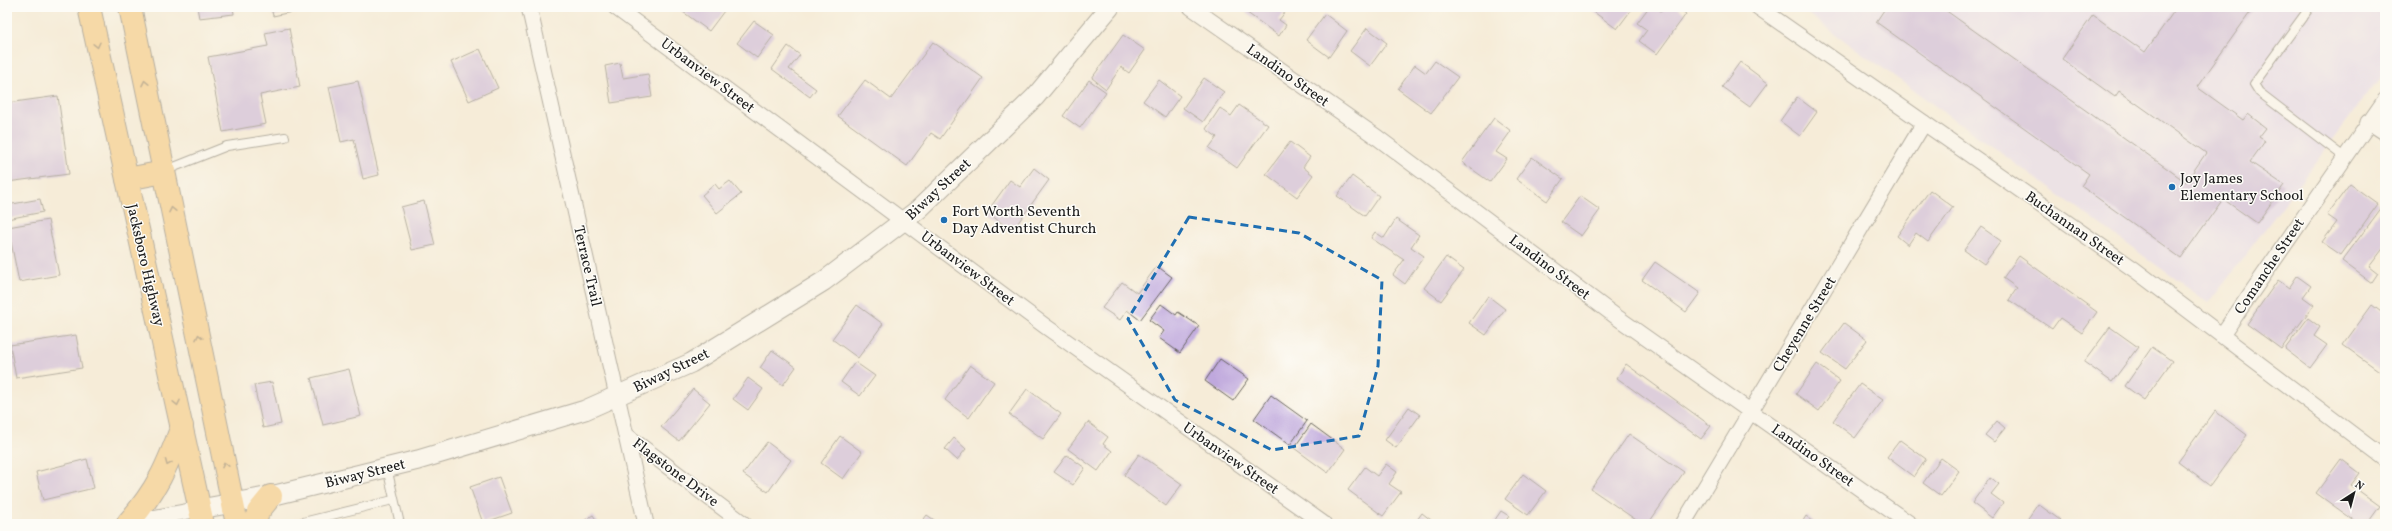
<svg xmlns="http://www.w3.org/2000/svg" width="2392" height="531" font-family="Vollkorn,serif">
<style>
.built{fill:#e0d4f4}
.building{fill:#bfa8dd}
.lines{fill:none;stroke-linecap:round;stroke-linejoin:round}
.service-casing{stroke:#68655e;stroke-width:10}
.minor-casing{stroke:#68655e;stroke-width:17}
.tertiary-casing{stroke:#68655e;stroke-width:21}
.primary-casing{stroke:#68655e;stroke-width:24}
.service{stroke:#fff;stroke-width:8}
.minor{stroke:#fff;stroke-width:15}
.tertiary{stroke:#fff;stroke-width:19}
.primary{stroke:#f6c06b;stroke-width:22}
.oneway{stroke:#896e44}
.marked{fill:none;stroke:#1f6fb2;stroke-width:3;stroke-dasharray:8 5;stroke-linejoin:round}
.poi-dot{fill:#1f6fb2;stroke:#fdfcf7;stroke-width:1.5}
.labels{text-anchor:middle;stroke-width:3;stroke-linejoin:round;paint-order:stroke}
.street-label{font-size:15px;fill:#1c1c1c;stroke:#fdfcf7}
.poi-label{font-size:15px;fill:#1c1c1c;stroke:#fdfcf7;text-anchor:start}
</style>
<rect width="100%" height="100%" fill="#fdfcf7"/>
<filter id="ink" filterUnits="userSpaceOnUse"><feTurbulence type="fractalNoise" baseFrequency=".025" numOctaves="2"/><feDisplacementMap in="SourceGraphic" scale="8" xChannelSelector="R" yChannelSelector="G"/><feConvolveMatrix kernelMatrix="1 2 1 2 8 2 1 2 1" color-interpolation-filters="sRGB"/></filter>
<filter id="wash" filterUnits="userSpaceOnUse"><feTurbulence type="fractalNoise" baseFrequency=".012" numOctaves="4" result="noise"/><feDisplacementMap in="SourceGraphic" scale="16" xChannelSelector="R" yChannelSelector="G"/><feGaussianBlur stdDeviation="0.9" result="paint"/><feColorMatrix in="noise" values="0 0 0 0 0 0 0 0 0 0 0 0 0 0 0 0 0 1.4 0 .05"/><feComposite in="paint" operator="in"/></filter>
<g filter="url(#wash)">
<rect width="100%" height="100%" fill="#f6ecd8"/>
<polygon class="built" points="1798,7 2385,7 2385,71 2209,303"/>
<g id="blocks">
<g class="building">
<polygon points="197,7 233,7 234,14 199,18"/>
<polygon points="271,7 310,7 310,8 273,16"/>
<polygon points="680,7 727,7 709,31 679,9"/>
<polygon points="1239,7 1280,7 1286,11 1279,20 1286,25 1279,36"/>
<polygon points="1587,7 1628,7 1632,9 1617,29"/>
<polygon points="1649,7 1655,7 1661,11 1664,7 1677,7 1686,14 1657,54 1639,41 1647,30 1637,23"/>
<polygon points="1886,7 1941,7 2186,182 2206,153 2119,91 2115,97 2062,59 2093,15 2145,52 2177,7 2254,7 2197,87 2243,120 2248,114 2266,128 2259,137 2265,141 2250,162 2284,185 2257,223 2223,199 2181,258 2081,186 2089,174 1876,22"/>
<polygon points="1325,14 1347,31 1329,57 1306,40"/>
<polygon points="754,21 774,35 757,58 737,43"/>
<polygon points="289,28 300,87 260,95 266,124 223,132 208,57 268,46 265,33"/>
<polygon points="1367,28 1387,43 1370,66 1350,51"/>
<polygon points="1123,35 1145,50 1129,73 1121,67 1106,89 1092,78"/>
<polygon points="933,42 983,78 940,139 931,133 907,166 838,116 865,80 891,99"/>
<polygon points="788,46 800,55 789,69 816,89 810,97 772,69"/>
<polygon points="480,49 498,88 469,101 451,62"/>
<polygon points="1435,61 1458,77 1431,113 1398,89 1415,65 1426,73"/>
<polygon points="1740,62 1768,83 1750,107 1722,87"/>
<polygon points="620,63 623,78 648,74 652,97 611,103 605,66"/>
<polygon points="1204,78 1224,92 1203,122 1183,108"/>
<polygon points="1089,80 1106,92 1080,128 1063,116"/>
<polygon points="1159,80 1180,96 1165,117 1143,101"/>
<polygon points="358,81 379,175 363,179 354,139 341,142 329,87"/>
<polygon points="58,96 69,174 7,182 7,103"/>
<polygon points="1797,97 1817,112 1800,136 1780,121"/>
<polygon points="1239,105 1268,125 1237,168 1209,148 1217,137 1206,129 1220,108 1231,116"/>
<polygon points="1494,118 1511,131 1496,152 1507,159 1490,182 1462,162"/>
<polygon points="1290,142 1310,157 1303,167 1313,175 1297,197 1266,174"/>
<polygon points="1532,157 1563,179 1547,201 1516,179"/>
<polygon points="1034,168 1049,180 1012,231 987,212 1010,180 1020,187"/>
<polygon points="1352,176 1379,196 1365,216 1337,196"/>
<polygon points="730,181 741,194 717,213 702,195 715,184 719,189"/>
<polygon points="2350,184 2378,204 2341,255 2322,242 2337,222 2327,215"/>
<polygon points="1930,190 1953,207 1928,242 1916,233 1908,245 1897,236"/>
<polygon points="1580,196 1600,210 1581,236 1561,222"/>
<polygon points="40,199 43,212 7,219 7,205"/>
<polygon points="424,201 435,245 412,250 401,207"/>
<polygon points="2385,203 2385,246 2369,267 2378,274 2372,283 2342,261"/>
<polygon points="1396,219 1419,235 1411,247 1424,256 1405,284 1393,275 1404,260 1371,238 1375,232 1384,238"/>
<polygon points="48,220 59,275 19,282 8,227"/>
<polygon points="1981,227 2001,241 1984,264 1964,250"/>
<polygon points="2019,256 2097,312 2082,333 2060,318 2052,329 2009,300 2017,288 2003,278"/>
<polygon points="1446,257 1464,270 1441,301 1424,288"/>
<polygon points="1655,262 1700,293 1686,312 1642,280"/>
<polygon points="1157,266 1172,277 1140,320 1127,310 1120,320 1102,308 1122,282 1137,293"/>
<polygon points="2297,276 2311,286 2303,297 2314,305 2281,349 2247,324 2278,280 2289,288"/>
<polygon points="1488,296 1505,309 1486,335 1469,323"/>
<polygon points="1161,304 1176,315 1178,312 1199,326 1180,353 1159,338 1164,331 1149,320"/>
<polygon points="857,305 883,324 858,358 832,339"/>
<polygon points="2372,305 2385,315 2385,375 2343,345"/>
<polygon points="2308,318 2320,327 2314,336 2327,345 2310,368 2285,349"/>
<polygon points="1844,323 1867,340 1845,369 1822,353"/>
<polygon points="2110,327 2138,347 2112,382 2084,362"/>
<polygon points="76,335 82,368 16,378 10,345"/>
<polygon points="2152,347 2172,361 2144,400 2125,386"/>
<polygon points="772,350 796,367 783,385 760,368"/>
<polygon points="1220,359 1249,379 1233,401 1205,381"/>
<polygon points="855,362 875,376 860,396 841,382"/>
<polygon points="1626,364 1711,426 1701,439 1617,378"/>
<polygon points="1817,364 1840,381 1819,411 1796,394"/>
<polygon points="970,365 994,382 969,418 945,400"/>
<polygon points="349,369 361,416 323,425 311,378"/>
<polygon points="748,378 763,389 748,410 733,399"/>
<polygon points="272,382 281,424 263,428 254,385"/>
<polygon points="1860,384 1883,400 1855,438 1833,421"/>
<polygon points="693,389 710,403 679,441 661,427"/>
<polygon points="1027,389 1061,414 1043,439 1009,414"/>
<polygon points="1271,395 1307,421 1290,445 1254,419"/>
<polygon points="1409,407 1420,415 1396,448 1385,440"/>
<polygon points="2215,411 2247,435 2210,486 2178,462"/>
<polygon points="1997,421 2005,428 1994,442 1985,435"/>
<polygon points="1088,422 1108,437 1103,444 1112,451 1098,471 1068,449"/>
<polygon points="1311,424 1345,449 1328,473 1294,448"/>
<polygon points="1629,434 1684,472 1648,524 1642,524 1591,489"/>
<polygon points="840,436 862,452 843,479 821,463"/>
<polygon points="954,438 966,449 957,460 945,449"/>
<polygon points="1900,440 1926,459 1914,477 1887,457"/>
<polygon points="767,442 791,460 768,492 743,474"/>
<polygon points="1139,454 1182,484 1166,506 1124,475"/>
<polygon points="1067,455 1085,468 1073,485 1054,472"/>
<polygon points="1941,458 1959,471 1941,496 1923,483"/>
<polygon points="87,459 94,488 43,500 36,472"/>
<polygon points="2341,459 2360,473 2351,485 2380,506 2367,524 2359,524 2316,493"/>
<polygon points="1386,464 1397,472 1389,484 1401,492 1383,516 1348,490 1365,467 1377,476"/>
<polygon points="1523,474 1546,491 1528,515 1505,499"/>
<polygon points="499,477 512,513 483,523 470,487"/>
<polygon points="1990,478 1999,484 1991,494 2003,503 1992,518 1972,503"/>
<polygon points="2038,504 2060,520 2057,524 2024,524"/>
<polygon points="1501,511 1509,516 1504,524 1492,524"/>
<polygon points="1422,513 1436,524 1414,524"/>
<polygon points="593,515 599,524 579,524"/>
<polygon points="927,515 940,524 920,524"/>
<polygon points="1806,516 1817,524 1801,524"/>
</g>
</g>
</g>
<g filter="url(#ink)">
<use href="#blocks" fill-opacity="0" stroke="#68655e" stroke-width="1"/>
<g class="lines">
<g class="service-casing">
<g id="service">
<polyline points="2310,7 2254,84 2259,92 2344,157"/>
<polyline points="2382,7 2385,9"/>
<polyline points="164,171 227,146 285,137"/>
<polyline points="387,468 400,524"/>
<polyline points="295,524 393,500"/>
</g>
</g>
<g class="minor-casing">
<g id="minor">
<polyline points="529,7 646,524"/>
<polyline points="615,7 1045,326 1324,524"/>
<polyline points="1191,7 1378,138 1618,318 1910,524"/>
<polyline points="1758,7 2135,270 2385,459"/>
<polyline points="2368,122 2385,133"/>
<polyline points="2222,335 2385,100"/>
<polyline points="626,435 744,524"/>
<polyline points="125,523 200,509"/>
<polyline points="1683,524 1924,123"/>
</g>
</g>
<g class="tertiary-casing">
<polyline id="tertiary" points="200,509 271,496 418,460 585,410 691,363 824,281 919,209 1035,97 1110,7"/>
</g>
<g class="primary-casing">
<g id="primary">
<polyline points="89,7 203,524"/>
<polyline points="130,7 237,524"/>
<polyline points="127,179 164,172"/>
<path d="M128 523C157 490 167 467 182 426"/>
<polyline points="255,524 258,512 271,496"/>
</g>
</g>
<use href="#service" class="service"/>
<use href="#minor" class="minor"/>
<use href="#tertiary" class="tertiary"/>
<use href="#primary" class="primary"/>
</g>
<defs><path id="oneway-chevron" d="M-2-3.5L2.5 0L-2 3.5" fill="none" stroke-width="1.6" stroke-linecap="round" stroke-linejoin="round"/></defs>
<g class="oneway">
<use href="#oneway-chevron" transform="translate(97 45) rotate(77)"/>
<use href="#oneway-chevron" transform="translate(145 83) rotate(-102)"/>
<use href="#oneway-chevron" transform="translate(172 210) rotate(-102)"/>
<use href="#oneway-chevron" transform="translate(199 337) rotate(-102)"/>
<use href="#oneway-chevron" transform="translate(177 403) rotate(78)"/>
<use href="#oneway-chevron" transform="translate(168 463) rotate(112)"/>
<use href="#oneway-chevron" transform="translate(225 465) rotate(-102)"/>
</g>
</g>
<path d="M0 0H2392V531H0ZM1189 217 1299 233 1382 280 1378 366 1359 436 1272 450 1175 400 1128 319Z" fill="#f6ecd8" fill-opacity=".55" fill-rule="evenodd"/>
<path class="marked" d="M1189 217 1299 233 1382 280 1378 366 1359 436 1272 450 1175 400 1128 319Z"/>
<g class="poi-dot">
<circle cx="2172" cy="187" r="4"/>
<circle cx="944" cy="220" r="4"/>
</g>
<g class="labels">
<g class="street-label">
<text transform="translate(708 75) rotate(37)" y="5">Urbanview Street</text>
<text transform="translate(1288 75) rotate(35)" y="5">Landino Street</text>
<text transform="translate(938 189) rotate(-43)" y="5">Biway Street</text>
<text transform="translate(2075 228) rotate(35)" y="5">Buchannan Street</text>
<text transform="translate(146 265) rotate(77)" y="5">Jacksboro Highway</text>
<text transform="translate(588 266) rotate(77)" y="5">Terrace Trail</text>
<text transform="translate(2269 266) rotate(-56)" y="5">Comanche Street</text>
<text transform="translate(1550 267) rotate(37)" y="5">Landino Street</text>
<text transform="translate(968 268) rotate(37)" y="5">Urbanview Street</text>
<text transform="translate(1804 324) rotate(-59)" y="5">Cheyenne Street</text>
<text transform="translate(671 370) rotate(-26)" y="5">Biway Street</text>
<text transform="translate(1813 455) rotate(35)" y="5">Landino Street</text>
<text transform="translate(1231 458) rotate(35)" y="5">Urbanview Street</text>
<text transform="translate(676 472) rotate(37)" y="5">Flagstone Drive</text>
<text transform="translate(365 473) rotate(-14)" y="5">Biway Street</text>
</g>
<g class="poi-label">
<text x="2180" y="183">Joy James<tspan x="2180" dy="17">Elementary School</tspan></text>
<text x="952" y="216">Fort Worth Seventh<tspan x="952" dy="17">Day Adventist Church</tspan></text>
</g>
</g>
<rect width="2392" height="531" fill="none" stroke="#fdfcf7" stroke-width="24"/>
<g transform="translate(2354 493) rotate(36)" stroke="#fdfcf7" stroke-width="3" paint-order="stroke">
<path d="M0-3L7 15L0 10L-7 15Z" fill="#1c1c1c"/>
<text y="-6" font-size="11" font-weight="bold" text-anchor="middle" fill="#1c1c1c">N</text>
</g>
</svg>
